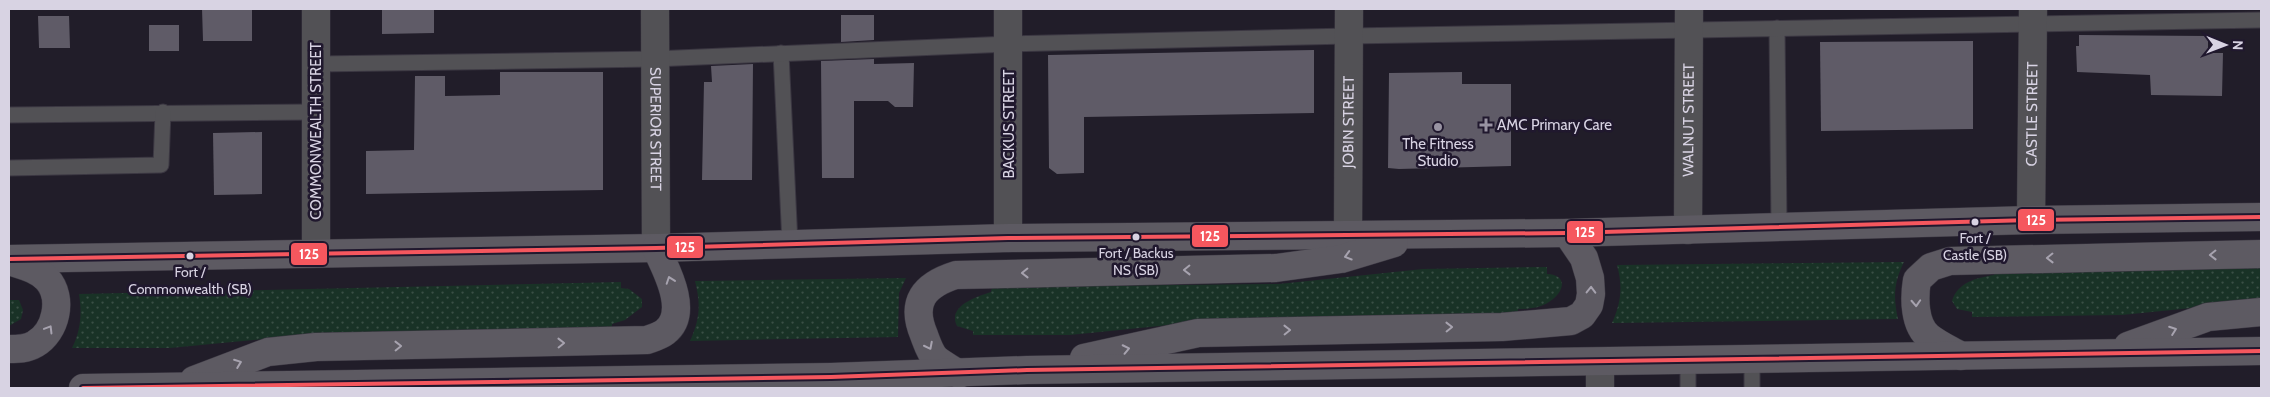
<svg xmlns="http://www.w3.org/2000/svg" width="2270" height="397" font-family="Cabin,sans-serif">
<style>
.grass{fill:url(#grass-dots)}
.building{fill:#5f5b67}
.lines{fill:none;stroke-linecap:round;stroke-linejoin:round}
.service-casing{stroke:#3b3742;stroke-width:17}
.minor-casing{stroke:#3b3742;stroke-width:29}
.primary-casing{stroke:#3b3742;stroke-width:29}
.service{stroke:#525155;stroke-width:15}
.minor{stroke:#525155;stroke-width:28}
.primary{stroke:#5d5a62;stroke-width:28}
.bus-1-casing{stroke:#20182e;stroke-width:8}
.bus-1{stroke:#f5575e;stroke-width:4}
.oneway{stroke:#a7a3af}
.poi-dot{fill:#9893a2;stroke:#20182e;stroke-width:2}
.bus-dot{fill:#d8d3e3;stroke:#20182e;stroke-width:2}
.labels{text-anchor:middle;stroke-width:5;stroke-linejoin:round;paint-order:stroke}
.bus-label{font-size:14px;fill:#d8d3e3;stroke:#20182e}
.street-label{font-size:15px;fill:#d8d3e3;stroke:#20182e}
.poi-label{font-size:15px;fill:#d8d3e3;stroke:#20182e;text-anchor:start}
.line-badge{stroke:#20182e;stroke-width:2}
.badge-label{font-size:14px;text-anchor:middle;font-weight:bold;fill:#fff}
</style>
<defs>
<pattern id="grass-dots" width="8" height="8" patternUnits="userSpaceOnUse" patternTransform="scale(1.25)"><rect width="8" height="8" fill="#193226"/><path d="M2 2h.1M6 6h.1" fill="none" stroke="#3a4f45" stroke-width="1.8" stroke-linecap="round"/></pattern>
</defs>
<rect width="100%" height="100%" fill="#211d29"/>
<g class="grass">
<path d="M1904 262C1894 282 1893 297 1898 319L1612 323C1621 303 1623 287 1617 265Z"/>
<path d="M2261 265V301L2122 315 1972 317V312L1957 309 1952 301C1958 282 1976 278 1994 275V270Z"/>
<path d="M1547 267V274C1569 275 1564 293 1549 302 1540 308 1529 309 1518 309V314L1219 320 1070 335H973V331L957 326C947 306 976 297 991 292L992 287 1279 284 1423 269Z"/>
<path d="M906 278 899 293 898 337 690 341C700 318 701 305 695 281Z"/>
<path d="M621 282V288L629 289 642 299V307L625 320 612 324V331L297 336 170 348H72C81 330 82 313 79 294Z"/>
<polygon points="9,300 19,300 23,310 21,319 9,326"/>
</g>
<g class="building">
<polygon points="202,9 252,9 252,41 203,41"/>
<polygon points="382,9 434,9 434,33 382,34"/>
<polygon points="841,15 874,15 874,40 841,42"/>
<polygon points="38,16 69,16 70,48 39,48"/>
<rect x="149" y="25" width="30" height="26"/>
<polygon points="2079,35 2208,36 2208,53 2223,53 2222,96 2151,95 2150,75 2077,72 2076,46 2079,46"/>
<polygon points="1973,41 1973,129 1821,131 1820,42"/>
<polygon points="1314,50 1314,113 1084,117 1084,173 1057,174 1049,168 1048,55"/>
<polygon points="874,59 874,64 914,63 913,107 895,107 888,101 854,101 854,178 822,178 821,61"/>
<polygon points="753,64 752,180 702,180 704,82 712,82 711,66"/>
<polygon points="500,72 603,72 603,190 366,194 366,151 414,150 415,76 445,76 445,96 500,95"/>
<polygon points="1462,72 1462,84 1511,84 1511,166 1399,169 1388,168 1389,73"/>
<polygon points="262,132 262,194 214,195 213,133"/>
</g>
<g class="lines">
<g class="service-casing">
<g id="service">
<polyline points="1777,28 1779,227"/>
<polyline points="781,53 790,244"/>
<polyline points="316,64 654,59 1009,44 1349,36 2261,20"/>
<polyline points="9,115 316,112"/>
<polyline points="9,168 161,165 163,112"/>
<polyline points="1688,361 1688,388"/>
<polyline points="1752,388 1752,360"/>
</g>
</g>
<g class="minor-casing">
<g id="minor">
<path id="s1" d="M655 9 656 248"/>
<path id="s2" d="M2031 220 2033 9"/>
<path id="s3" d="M1688 230 1689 9"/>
<path id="s4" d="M1348 234 1349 9"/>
<polyline points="1008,238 1008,9"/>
<polyline points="316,253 316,9"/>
<polyline points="1600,388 1600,362"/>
</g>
</g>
<g class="primary-casing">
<g id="primary">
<polyline points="9,259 656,248 1008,238 1567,233 2031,220 2261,217"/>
<polyline points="2128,346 2208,317 2261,312"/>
<path d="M9 349C18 349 27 349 35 344 56 332 64 298 47 279 37 269 24 266 12 262"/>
<path d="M1961 356C1951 350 1939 345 1929 337 1914 325 1914 298 1917 280L1931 267 1950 261 2261 254"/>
<polyline points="1084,358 1198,333 1502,327 1571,321 1582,315 1589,305 1591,294 1590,278 1584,258 1567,233"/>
<path d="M959 374C952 369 943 365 936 359 930 353 927 343 924 335 910 302 924 285 956 275L1276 268 1341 259 1394 243"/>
<path d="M194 380 268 352 316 347 647 340C652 338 660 336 665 332 690 313 666 269 656 248"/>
<polyline points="83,388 831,377 1027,370 2261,351"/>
</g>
</g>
<use href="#service" class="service"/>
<use href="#minor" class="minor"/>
<use href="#primary" class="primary"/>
<g class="bus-1-casing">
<g id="bus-1">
<polyline points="9,259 656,248 1008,238 1567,233 2031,220 2261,217"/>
<polyline points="83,388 831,377 1027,370 2261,351"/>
</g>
</g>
<use href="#bus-1" class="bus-1"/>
</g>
<defs><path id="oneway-chevron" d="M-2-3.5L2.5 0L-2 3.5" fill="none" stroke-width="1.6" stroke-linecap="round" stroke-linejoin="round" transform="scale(1.25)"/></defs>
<g class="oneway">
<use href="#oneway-chevron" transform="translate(2213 255) rotate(179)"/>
<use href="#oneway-chevron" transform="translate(1348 256) rotate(164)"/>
<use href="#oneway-chevron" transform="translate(2050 258) rotate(179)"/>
<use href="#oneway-chevron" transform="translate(1187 270) rotate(179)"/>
<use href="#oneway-chevron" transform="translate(1025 273) rotate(179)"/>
<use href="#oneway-chevron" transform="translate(670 280) rotate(-109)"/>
<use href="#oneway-chevron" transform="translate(1591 290) rotate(-89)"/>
<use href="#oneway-chevron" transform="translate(1916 303) rotate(87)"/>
<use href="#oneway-chevron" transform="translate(1449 327) rotate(-1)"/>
<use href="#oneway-chevron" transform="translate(49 329) rotate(-59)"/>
<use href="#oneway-chevron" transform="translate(1287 330) rotate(-1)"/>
<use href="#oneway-chevron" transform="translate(2173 330) rotate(-20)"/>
<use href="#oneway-chevron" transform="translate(561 343) rotate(-1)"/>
<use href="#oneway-chevron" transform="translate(398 346) rotate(-1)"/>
<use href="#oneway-chevron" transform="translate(929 346) rotate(63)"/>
<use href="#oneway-chevron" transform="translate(1126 349) rotate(-12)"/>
<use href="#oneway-chevron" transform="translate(238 363) rotate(-21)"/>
</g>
<g class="poi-dot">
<path d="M1483.5 117.5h5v5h5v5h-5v5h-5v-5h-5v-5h5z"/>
<circle cx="1438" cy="127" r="5"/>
</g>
<g class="bus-dot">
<circle cx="1975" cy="222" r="4.5"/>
<circle cx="1136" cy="237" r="4.5"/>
<circle cx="190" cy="256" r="4.5"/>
</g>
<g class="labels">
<g class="bus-label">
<text x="1975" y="243">Fort /<tspan x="1975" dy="17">Castle (SB)</tspan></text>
<text x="1136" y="258">Fort / Backus<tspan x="1136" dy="17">NS (SB)</tspan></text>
<text x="190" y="277">Fort /<tspan x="190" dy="17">Commonwealth (SB)</tspan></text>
</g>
<g class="street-label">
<text dy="5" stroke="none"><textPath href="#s2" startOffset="106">CASTLE STREET</textPath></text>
<text dy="5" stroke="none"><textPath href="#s3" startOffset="110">WALNUT STREET</textPath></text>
<text dy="5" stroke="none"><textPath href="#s4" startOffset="112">JOBIN STREET</textPath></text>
<text transform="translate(1009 124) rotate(-90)" y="5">BACKUS STREET</text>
<text dy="5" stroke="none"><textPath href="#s1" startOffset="120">SUPERIOR STREET</textPath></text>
<text transform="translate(316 131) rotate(-90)" y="5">COMMONWEALTH STREET</text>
</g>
<g class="poi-label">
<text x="1497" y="130">AMC Primary Care</text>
<text x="1438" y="149" text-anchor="middle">The Fitness<tspan x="1438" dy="17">Studio</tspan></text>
</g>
</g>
<g class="line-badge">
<rect x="2017" y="208" width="38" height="24" rx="5" fill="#f5575e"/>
<rect x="1566" y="220" width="38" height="24" rx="5" fill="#f5575e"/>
<rect x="1191" y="224" width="38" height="24" rx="5" fill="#f5575e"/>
<rect x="666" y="235" width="38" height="24" rx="5" fill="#f5575e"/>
<rect x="290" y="242" width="38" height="24" rx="5" fill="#f5575e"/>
</g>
<g class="badge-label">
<text x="2036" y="225">125</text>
<text x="1585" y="237">125</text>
<text x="1210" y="241">125</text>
<text x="685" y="252">125</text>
<text x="309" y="259">125</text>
</g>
<rect width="2270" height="397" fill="none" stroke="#d8d3e3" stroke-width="20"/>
<g transform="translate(2225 45) rotate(91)" stroke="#20182e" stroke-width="4" paint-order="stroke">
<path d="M0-4L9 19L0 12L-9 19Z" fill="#d8d3e3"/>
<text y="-8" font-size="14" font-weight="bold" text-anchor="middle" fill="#d8d3e3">N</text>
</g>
</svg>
